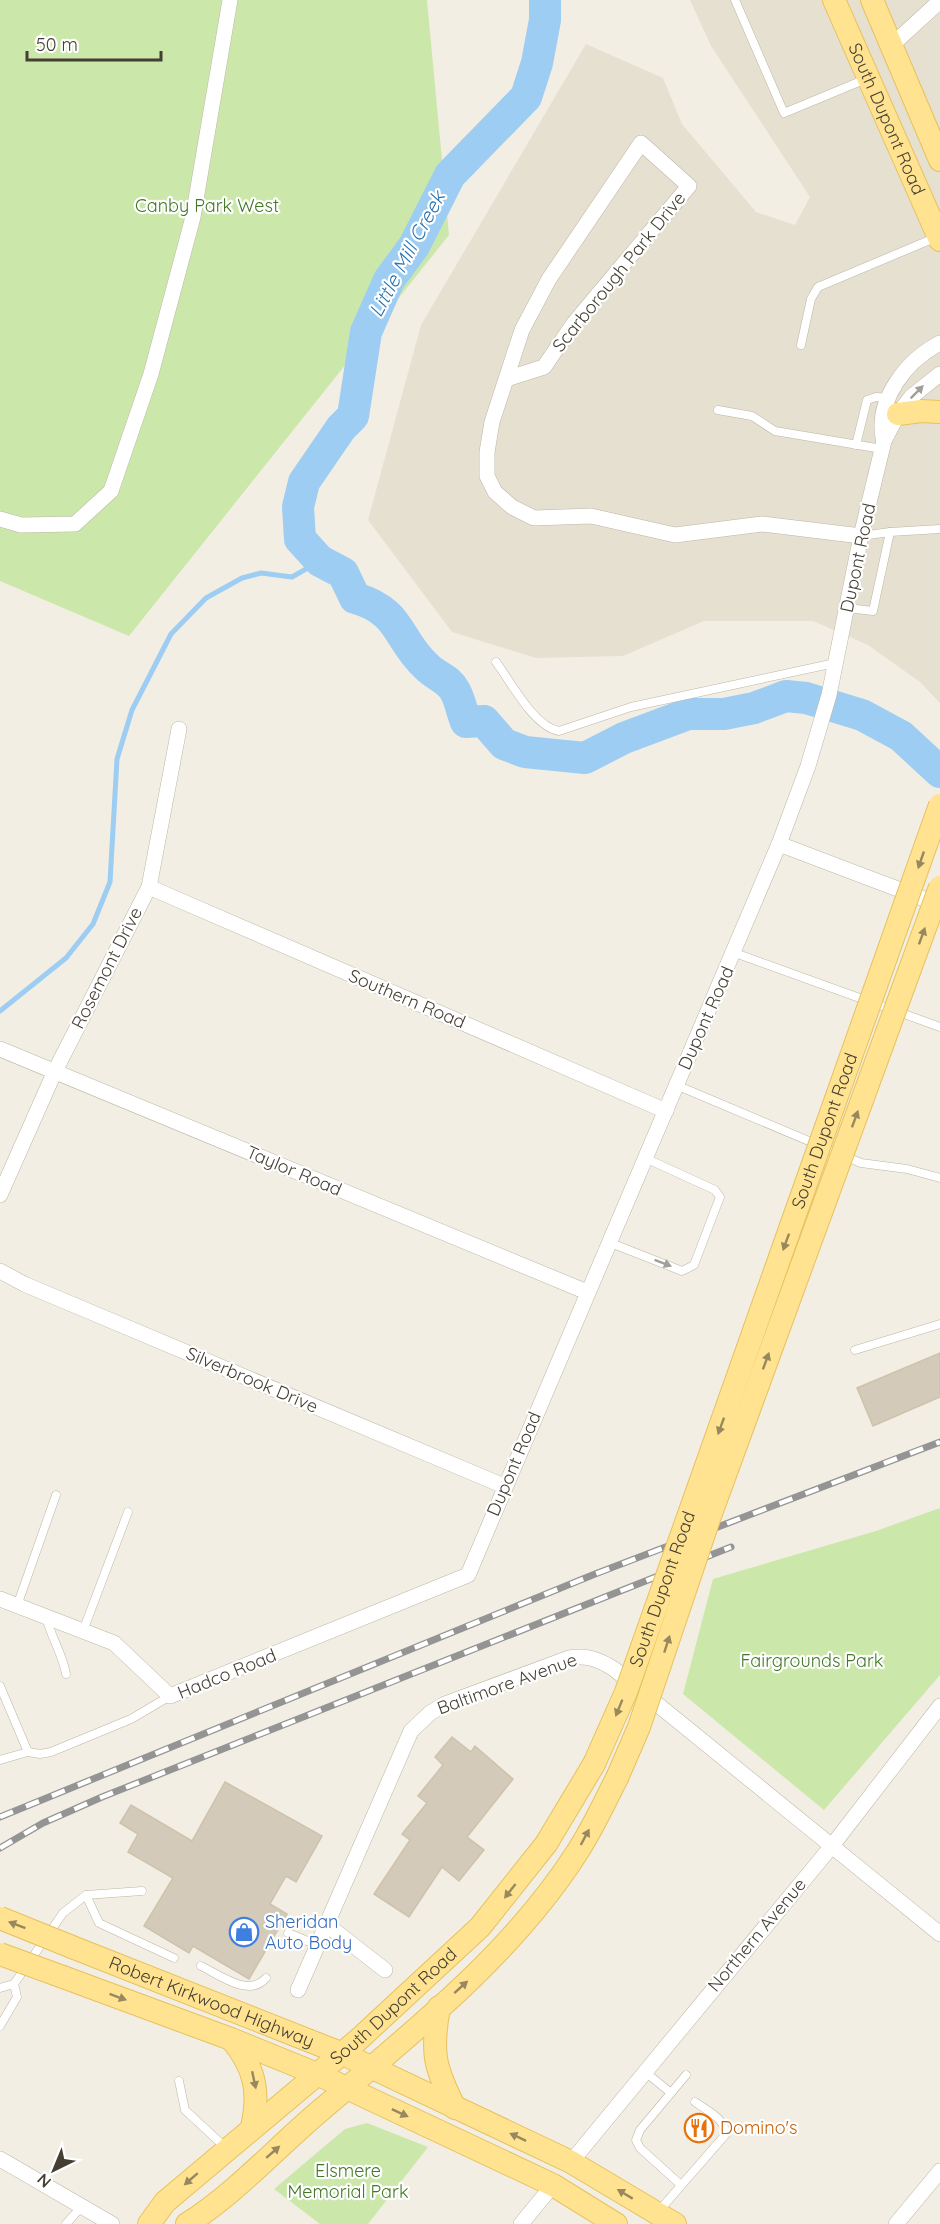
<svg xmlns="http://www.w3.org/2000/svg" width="940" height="2224" font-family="Quicksand,sans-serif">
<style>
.residential{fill:#e6e0d1}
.green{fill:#cbe8aa}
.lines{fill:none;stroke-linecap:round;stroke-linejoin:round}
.stream{stroke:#9dcdf2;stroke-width:5}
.river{stroke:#9dcdf2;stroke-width:32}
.building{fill:#d4cab9;stroke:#cfc2ac;stroke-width:1.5}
.service-casing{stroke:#beb6a6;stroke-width:9}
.minor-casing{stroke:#beb6a6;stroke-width:16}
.primary-casing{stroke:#e7c15d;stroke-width:24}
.service{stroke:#fff;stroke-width:8}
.minor{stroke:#fff;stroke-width:15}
.primary{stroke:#ffe390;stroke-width:22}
.rail-casing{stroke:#949494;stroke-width:7}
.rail{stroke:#fff;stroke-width:4.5;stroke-dasharray:14;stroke-linecap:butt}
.primary-bridge-casing{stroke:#e7c15d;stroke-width:24;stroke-linecap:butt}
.primary-bridge{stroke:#ffe390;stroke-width:22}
.oneway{fill:#a29e99}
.oneway2{fill:#98885d}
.labels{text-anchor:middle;stroke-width:4.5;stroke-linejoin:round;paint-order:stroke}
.street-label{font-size:18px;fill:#443e33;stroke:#fff}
.park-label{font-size:18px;fill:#427726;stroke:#fff}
.shop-label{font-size:18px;fill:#366cbe;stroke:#fff;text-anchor:start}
.food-label{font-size:18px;fill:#c56008;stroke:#fff;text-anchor:start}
.water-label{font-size:20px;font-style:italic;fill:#2a75b2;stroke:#fff}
</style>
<rect width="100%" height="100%" fill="#f2eee3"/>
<polygon class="residential" points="690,0 940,0 940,703 920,682 868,645 813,621 704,621 623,656 536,658 452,632 368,520 421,325 586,44 663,78 682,124 756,212 795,225 810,197 711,46"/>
<g class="green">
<polygon points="0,0 427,0 449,235 129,636 0,581"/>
<polygon points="940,1508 940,1675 824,1810 683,1694 713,1579 876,1531"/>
<polygon points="367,2123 428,2147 368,2224 320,2224 274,2189 345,2129"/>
</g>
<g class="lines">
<polyline class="stream" points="0,1011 66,958 93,924 110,882 117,759 132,710 171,634 206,598 242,578 261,573 292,577 320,561"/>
<path class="river" d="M545 0V20L537 63 526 97 450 175 414 246 389 280 366 332 353 416 341 428 304 482 298 507 300 539 320 561 343 573 355 598C403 612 396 639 427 667 437 677 448 678 455 691 460 700 462 712 466 722L484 721 504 744 525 752 585 758 624 738 688 714H724L754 708 786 696 806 698 862 715 901 736 940 772"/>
</g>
<g class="building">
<polygon points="940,1353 940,1397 873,1426 857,1388"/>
<polygon points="452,1737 471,1752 475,1746 513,1779 467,1837 484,1850 459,1881 442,1867 409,1917 374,1894 410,1840 402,1834 427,1803 418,1796 443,1765 435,1757"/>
<polygon points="225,1782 322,1836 296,1882 286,1876 270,1904 287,1914 249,1979 193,1946 189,1953 144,1926 173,1878 128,1852 138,1834 120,1823 131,1805 192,1841"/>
</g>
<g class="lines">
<g class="service-casing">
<g id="service">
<polyline points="735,0 784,113 866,79"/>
<polyline points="801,345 811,299 818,287 937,237"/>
<polyline points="718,410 752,416 775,431 882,449"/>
<polyline points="856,445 867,400 876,397 890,398"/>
<polyline points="861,536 890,532"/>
<polyline points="847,608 873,611 890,532 940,529"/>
<path d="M496 662C511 682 534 727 559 731L631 707 835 663"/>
<polyline points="735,953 940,1027"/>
<polyline points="676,1085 861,1163 907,1169 940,1178"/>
<polyline points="608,1242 682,1271 694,1265 720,1197 715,1190 645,1158"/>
<polyline points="855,1350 940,1324"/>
<polyline points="17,1606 56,1495"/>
<path d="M46 1617C51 1637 63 1655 66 1674"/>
<polyline points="83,1631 128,1512"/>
<polyline points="0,1686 28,1752"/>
<polyline points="0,1760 28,1752 40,1754 51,1752 131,1719 170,1696"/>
<polyline points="86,1895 99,1923 174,1958"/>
<polyline points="288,1933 317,1945"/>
<path d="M201 1966C220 1975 249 1998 266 1978"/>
<polyline points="0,1988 14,1984 63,1913 86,1895 142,1891"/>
<polyline points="0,2026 17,1997 14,1984"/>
<polyline points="644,2071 671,2093"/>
<polyline points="179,2081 185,2110 226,2148"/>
<polyline points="681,2185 640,2148 636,2140 640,2130 686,2075"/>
<path d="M658 2212 726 2134C725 2119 707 2110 695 2102"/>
<polyline points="66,2224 82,2206"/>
</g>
</g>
<g class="minor-casing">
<g id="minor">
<polyline points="892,45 940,1"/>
<polyline points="506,379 544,367 574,323 689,186 641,143 549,279 522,330 492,422 487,452 487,476 495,492 512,507 534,518 591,516 675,535 762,524 861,536"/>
<path d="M883 438C876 399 907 360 940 343"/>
<polyline points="0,519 21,525 75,524 111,491 151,374 193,217 230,0"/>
<polyline points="779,844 940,905"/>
<polyline points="149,887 666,1111"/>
<polyline points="0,1049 587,1292"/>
<polyline points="0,1195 55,1071 149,887 179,729"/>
<polyline points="0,1271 24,1284 504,1486"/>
<polyline points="0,1599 114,1643 170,1696 468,1575 779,844 808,766 829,695 861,536 884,441 898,414 911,397 940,374"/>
<polyline points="326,1924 385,1970"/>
<path d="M298 1990 411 1731 430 1713 445 1704 569 1658C587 1655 598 1659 614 1669L940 1934"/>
<polyline points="0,2159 112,2224"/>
<polyline points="571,2162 831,1847 940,1706"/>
<polyline points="521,2224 553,2185"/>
<polyline points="896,2224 940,2171"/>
</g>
</g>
<g class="primary-casing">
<g id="primary">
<path id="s1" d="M834 0 940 240"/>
<polyline points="872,0 940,160"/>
<polyline points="898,414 921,411 940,412"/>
<path id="s2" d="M72 1947 343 2054 571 2162 675 2224"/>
<polyline points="63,1977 231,2039 317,2074 553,2185 616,2224"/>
<path d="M439 2007C431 2052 434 2067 455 2108"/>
<path d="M232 2040C255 2068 260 2092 252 2127"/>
<path id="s3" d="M149 2224 165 2202 358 2040 480 1927 546 1844 594 1764"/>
<path d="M187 2224C236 2193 277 2147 321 2110 412 2033 511 1955 576 1854 592 1830 604 1803 617 1778"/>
</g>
</g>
<use href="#service" class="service"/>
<use href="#minor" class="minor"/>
<use href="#primary" class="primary"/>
<g class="rail-casing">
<g id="rail">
<polyline points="0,1817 595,1574 940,1442"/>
<polyline points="0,1848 43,1823 102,1797 731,1547"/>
</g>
</g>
<use href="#rail" class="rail"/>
<g class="primary-bridge-casing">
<g id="primary-bridge">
<path id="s4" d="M594 1764 626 1692 940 805"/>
<polyline points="617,1778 639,1727 709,1519 940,887"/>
<polyline points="0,1918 72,1947"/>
<polyline points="0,1954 63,1977"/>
</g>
</g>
<use href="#primary-bridge" class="primary-bridge"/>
</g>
<defs><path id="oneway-solid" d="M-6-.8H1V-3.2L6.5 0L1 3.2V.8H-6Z" transform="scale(1.5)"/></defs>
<g class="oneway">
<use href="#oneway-solid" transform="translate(917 392) rotate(-45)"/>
<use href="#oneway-solid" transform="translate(663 1263) rotate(21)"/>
</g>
<g class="oneway2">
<use href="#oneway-solid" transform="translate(921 860) rotate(109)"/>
<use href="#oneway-solid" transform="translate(922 936) rotate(-70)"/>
<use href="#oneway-solid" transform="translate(855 1119) rotate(-70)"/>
<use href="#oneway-solid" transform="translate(786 1242) rotate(110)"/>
<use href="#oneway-solid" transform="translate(766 1361) rotate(-70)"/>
<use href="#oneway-solid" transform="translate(721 1426) rotate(110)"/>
<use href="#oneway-solid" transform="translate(667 1644) rotate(-72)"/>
<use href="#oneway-solid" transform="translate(619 1708) rotate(112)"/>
<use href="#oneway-solid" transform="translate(585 1837) rotate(-62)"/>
<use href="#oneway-solid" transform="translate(510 1891) rotate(128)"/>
<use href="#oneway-solid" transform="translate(17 1925) rotate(-159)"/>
<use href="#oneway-solid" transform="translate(461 1987) rotate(-42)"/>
<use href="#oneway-solid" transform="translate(118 1997) rotate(20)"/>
<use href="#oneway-solid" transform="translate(254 2080) rotate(78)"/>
<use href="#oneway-solid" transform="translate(400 2113) rotate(25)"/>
<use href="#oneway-solid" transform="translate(518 2137) rotate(-155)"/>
<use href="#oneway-solid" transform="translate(273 2152) rotate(-41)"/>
<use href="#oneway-solid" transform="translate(191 2179) rotate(139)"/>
<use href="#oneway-solid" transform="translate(625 2194) rotate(-149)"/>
</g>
<defs>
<g id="shop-ring" transform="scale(1.5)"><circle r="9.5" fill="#fff" stroke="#3f7fe0" stroke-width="1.5"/><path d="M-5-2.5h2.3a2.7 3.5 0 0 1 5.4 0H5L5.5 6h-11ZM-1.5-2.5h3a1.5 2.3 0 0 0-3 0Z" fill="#3f7fe0"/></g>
<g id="restaurant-ring" transform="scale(1.5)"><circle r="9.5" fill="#fff" stroke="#e8710a" stroke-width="1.5"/><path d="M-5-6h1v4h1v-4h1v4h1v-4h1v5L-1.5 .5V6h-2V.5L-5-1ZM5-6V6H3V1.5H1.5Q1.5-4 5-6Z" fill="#e8710a"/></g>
</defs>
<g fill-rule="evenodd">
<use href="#shop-ring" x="244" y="1932"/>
<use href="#restaurant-ring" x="699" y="2128"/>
</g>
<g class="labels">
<g class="street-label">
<text dy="6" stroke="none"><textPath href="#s1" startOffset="130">South Dupont Road</textPath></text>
<text transform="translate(619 272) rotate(-51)" y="6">Scarborough Park Drive</text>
<text transform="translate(858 558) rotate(-78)" y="6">Dupont Road</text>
<text transform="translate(107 968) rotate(-63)" y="6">Rosemont Drive</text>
<text transform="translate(407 999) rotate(23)" y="6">Southern Road</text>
<text transform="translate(706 1018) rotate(-66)" y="6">Dupont Road</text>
<text dy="6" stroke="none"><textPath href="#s4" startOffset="674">South Dupont Road</textPath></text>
<text transform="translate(294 1171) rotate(23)" y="6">Taylor Road</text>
<text transform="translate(252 1380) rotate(23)" y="6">Silverbrook Drive</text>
<text transform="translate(514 1464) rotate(-67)" y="6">Dupont Road</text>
<text dy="6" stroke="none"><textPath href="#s4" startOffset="188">South Dupont Road</textPath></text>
<text transform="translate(227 1674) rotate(-22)" y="6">Hadco Road</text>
<text transform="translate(507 1684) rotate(-20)" y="6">Baltimore Avenue</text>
<text transform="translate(757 1935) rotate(-50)" y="6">Northern Avenue</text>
<text dy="6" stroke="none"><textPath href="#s2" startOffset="150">Robert Kirkwood Highway</textPath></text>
<text dy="6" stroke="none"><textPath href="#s3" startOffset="328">South Dupont Road</textPath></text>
</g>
<g class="park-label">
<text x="207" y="212">Canby Park West</text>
<text x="812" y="1667">Fairgrounds Park</text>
<text x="348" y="2177">Elsmere<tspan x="348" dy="21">Memorial Park</tspan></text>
</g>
<g class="shop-label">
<text x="265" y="1928">Sheridan<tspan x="265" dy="21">Auto Body</tspan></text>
</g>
<g class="food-label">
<text x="720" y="2134">Domino's</text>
</g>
<g class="water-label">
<text transform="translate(407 254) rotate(-62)" y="7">Little Mill Creek</text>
</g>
</g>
<g transform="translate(54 2170) rotate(223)" stroke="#ffffff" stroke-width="4.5" paint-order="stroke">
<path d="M0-4.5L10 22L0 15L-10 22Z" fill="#443e33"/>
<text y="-9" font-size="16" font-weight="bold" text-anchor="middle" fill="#443e33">N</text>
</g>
<path d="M27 51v9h134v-9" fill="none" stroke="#443e33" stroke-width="3"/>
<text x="36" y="51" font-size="18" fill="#443e33" stroke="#ffffff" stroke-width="4.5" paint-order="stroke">50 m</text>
</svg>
